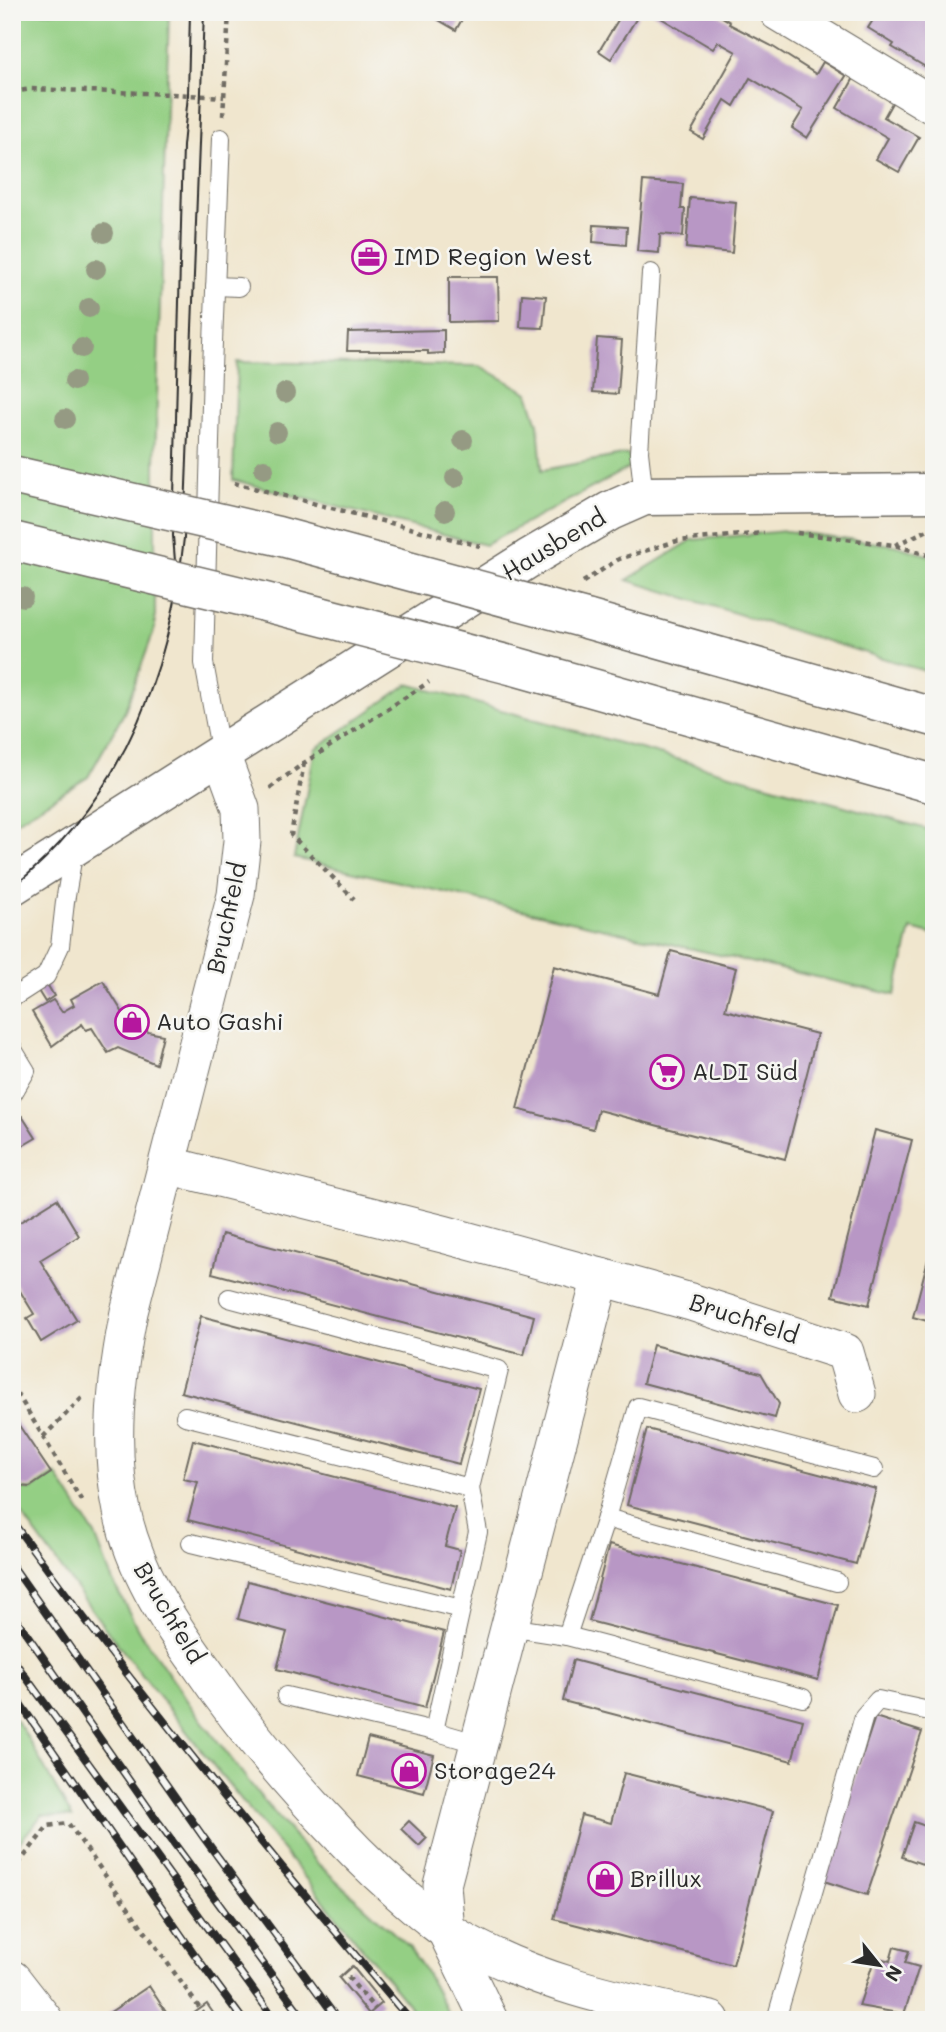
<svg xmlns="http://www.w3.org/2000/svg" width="946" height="2032" font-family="Mali,sans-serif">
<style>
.green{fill:#94cf84;stroke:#607d58;stroke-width:2}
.building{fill:#b897c5}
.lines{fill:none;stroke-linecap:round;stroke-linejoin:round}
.lane-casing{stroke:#706c64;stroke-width:20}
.street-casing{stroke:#706c64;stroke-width:39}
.secondary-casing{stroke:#706c64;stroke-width:41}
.highway-casing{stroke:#706c64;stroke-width:41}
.path{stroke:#706c64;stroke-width:4.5;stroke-dasharray:5 5;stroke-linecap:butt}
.lane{stroke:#fff;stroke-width:18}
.street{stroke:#fff;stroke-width:37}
.secondary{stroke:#fff;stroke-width:38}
.highway{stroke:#fff;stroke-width:38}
.tram{stroke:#2b2b2b;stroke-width:2}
.rail-casing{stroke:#2b2b2b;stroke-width:8}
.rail{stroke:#f6f6f2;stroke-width:5;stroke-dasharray:16;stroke-linecap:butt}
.highway-bridge-casing{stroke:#706c64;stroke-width:41;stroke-linecap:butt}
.highway-bridge{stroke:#fff;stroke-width:38}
.tree{fill:#959a83}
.labels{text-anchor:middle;stroke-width:5;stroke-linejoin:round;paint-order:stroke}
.poi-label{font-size:24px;fill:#2b2b2b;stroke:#f6f6f2;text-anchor:start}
.street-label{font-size:24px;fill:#2b2b2b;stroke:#f6f6f2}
</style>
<rect width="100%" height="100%" fill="#f6f6f2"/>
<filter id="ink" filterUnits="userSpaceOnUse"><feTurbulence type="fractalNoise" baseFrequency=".0143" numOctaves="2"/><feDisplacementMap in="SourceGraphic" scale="14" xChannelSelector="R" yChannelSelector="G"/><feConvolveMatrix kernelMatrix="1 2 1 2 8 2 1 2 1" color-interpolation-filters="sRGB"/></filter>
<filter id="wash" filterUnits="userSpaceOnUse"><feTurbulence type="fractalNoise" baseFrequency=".00686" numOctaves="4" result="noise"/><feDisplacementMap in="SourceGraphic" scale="28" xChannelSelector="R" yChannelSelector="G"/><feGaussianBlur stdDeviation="1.57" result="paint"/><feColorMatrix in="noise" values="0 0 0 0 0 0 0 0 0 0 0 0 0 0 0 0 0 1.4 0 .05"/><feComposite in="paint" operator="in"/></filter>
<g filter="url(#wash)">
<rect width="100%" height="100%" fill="#f0e6ce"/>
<g class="green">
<polygon points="12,12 169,12 155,463 155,628 124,713 88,777 12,824"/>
<polygon points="237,362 480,366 528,393 538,424 542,470 628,454 631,467 485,545 233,480"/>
<polygon points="786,531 894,545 934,557 934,674 627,580 692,540"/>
<polygon points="408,684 934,831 934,935 911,929 895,995 294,858 315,749"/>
<polygon points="56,1474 95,1535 113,1582 139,1631 193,1709 260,1796 316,1862 409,1947 424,1969 452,2020 421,2020 213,1765 105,1628 12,1501 12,1482 16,1488 30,1490"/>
<polygon points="12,1716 22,1728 72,1817 42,1815 12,1851"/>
</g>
<g id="blocks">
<g class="building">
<polygon points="425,12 466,12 456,30"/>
<polygon points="623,12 632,12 638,16 611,59 599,51"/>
<polygon points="651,12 714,12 730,22 729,24 770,45 816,74 823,62 846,76 807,138 792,128 803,110 750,78 734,106 725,100 703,139 691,132 736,52 718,42 713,49"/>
<polygon points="878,12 934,12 934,72 892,47 894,44 868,28"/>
<polygon points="854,78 893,101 884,117 919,137 899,172 876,159 888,138 837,108"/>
<polygon points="643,181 683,184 681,209 685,209 683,236 660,234 659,253 637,251"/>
<polygon points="690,198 736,202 732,253 686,248"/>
<polygon points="594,225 627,227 626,245 593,242"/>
<polygon points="449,277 498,277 499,321 449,322"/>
<polygon points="522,294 546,296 543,328 520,327"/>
<polygon points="444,330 444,353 428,354 428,351 347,351 348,332"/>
<polygon points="597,338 622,340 618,394 593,392"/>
<polygon points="671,951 736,968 725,1010 817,1034 785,1159 598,1110 593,1129 517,1109 554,966 659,994"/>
<polygon points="44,979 54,996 45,1002 35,986"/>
<polygon points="103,981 123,1013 132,1007 148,1032 163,1035 156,1064 118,1048 108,1053 92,1028 86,1030 82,1024 52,1046 32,1012 53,1000 62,1012 74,1005 71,999"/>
<polygon points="22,1116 36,1138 12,1152 12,1122"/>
<polygon points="875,1130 912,1140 869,1305 833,1296"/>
<polygon points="57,1199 79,1236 40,1260 77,1320 41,1342 27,1318 34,1314 12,1278 12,1227"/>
<polygon points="222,1234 534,1316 524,1355 212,1273"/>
<polygon points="933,1240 934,1240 934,1323 913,1317"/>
<polygon points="201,1316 479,1389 459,1464 181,1392"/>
<polygon points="653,1345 761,1373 779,1404 775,1418 643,1383"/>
<polygon points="12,1415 51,1473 30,1487 18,1486 12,1477"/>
<polygon points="647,1429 876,1489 856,1564 627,1505"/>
<polygon points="193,1440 455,1508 445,1546 460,1550 451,1589 188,1520 198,1482 183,1479"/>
<polygon points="609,1545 838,1605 818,1680 589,1621"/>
<polygon points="248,1581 444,1632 425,1708 277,1669 287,1632 238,1619"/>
<polygon points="573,1660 803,1720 792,1761 563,1701"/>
<polygon points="875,1717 922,1732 867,1895 821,1880"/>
<polygon points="368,1738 434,1755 424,1793 358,1776"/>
<polygon points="624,1773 773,1811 733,1965 554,1919 581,1815 611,1823"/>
<polygon points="409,1821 427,1838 419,1846 401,1829"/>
<polygon points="914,1822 934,1829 934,1868 902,1857"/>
<polygon points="894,1947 909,1951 905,1963 919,1967 904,2014 859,2006 875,1957 890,1961"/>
<polygon points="352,1966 382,2003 369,2014 339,1978"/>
<polygon points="149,1986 171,2020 105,2020 103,2017"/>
<polygon points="207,2004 218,2020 198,2020 193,2014"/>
</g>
</g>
</g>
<g filter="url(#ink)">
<use href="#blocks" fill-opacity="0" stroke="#706c64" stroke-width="2"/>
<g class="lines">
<g class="lane-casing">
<g id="lane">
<polyline points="215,286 239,287"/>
<polyline points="644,496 639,452 651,273"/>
<polyline points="221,754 204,663 212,368 221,138"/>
<polyline points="12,998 46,976 60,946 65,902 74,849"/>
<polyline points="12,1048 26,1071 12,1095"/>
<polyline points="185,1416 470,1488 499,1370 229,1298"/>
<polyline points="606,1518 567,1636 803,1698"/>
<polyline points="191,1543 461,1609"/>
<polyline points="837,1582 606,1518 638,1407 874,1469"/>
<polyline points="509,1627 567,1636"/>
<polyline points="286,1696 434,1731 478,1532 470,1488"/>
<polyline points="434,1731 479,1744"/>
<polyline points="776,2020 864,1716 878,1700 934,1712"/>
</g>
</g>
<g class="street-casing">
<g id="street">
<polyline points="778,12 934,106"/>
<path d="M221 754 241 809 242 841 236 895 129 1312C116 1377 108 1446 122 1511 134 1569 166 1618 200 1665 241 1725 287 1780 337 1832 364 1861 392 1887 422 1912 430 1918 438 1926 447 1931 526 1981 621 2001 711 2020"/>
<polyline points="167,1165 443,1234 601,1277 691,1302 845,1352 857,1394"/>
<polyline points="12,1979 44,2020"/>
<polyline points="489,2020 446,1931 442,1885 601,1277"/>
</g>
</g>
<g class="secondary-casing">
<polyline id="secondary" points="12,886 528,559 610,511 644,496 934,493"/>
</g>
<g class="highway-casing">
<g id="highway">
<polyline points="586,619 934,717"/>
<polyline points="514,666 934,784"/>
</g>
</g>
<g class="path">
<polyline points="12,92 31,89 172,94 224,97"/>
<polyline points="223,116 229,12"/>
<polyline points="234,483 480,546"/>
<polyline points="797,533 894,545 934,557"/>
<polyline points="895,545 928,530"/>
<polyline points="583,582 619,559 677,541 764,533"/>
<polyline points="304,763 291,835 354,899"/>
<polyline points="270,788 304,763 429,682"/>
<polyline points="12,1385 83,1503"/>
<polyline points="43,1437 82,1398"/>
<polyline points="12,1872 48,1826 68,1823 208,2020"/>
<polyline points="348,1977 375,2009"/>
</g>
<use href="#lane" class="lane"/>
<use href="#street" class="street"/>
<use href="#secondary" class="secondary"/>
<use href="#highway" class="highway"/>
<g class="tram">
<polyline points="175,561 173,536 183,146 188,95 190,12"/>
<path d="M12 888C122 799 170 675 184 538L204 12"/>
</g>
<g class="rail-casing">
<g id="rail">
<path d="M12 1521C137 1693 272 1857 410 2020"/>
<polyline points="12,1565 204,1838 338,2020"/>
<polyline points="12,1613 159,1823 305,2020"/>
<polyline points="12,1658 275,2020"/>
<polyline points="12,1692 195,1955 243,2020"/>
</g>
</g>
<use href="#rail" class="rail"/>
<g class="highway-bridge-casing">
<g id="highway-bridge">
<polyline points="12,475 278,536 586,619"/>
<polyline points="12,541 261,601 514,666"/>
</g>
</g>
<use href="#highway-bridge" class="highway-bridge"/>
</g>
<g class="tree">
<circle cx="104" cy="233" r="10"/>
<circle cx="96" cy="269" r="10"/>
<circle cx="89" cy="308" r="10"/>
<circle cx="82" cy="348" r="10"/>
<circle cx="74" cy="381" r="10"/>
<circle cx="285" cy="393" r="10"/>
<circle cx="65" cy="419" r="10"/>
<circle cx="277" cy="432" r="10"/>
<circle cx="463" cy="440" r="10"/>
<circle cx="264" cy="469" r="10"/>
<circle cx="455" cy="478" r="10"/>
<circle cx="445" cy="511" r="10"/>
<circle cx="23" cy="597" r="10"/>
</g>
</g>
<defs>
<g id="office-ring" transform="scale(1.75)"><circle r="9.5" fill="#f6f6f2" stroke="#b5179e" stroke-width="1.5"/><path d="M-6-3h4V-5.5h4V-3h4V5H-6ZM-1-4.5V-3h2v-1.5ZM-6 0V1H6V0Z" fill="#b5179e"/></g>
<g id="shop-ring" transform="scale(1.75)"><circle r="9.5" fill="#f6f6f2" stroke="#b5179e" stroke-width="1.5"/><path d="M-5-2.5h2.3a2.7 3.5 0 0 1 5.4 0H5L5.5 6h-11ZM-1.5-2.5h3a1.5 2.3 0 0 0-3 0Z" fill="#b5179e"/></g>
<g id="supermarket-ring" transform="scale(1.75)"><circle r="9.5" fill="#f6f6f2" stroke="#b5179e" stroke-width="1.5"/><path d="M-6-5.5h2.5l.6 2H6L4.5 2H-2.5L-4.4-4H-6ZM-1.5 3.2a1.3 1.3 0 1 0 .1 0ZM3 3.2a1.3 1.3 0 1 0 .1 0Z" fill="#b5179e"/></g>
</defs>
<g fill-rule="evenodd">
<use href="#office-ring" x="369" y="257"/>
<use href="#shop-ring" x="132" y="1022"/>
<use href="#supermarket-ring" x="667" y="1072"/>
<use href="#shop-ring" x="409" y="1771"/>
<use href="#shop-ring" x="605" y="1879"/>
</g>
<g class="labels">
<g class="poi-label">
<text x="394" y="265">IMD Region West</text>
<text x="156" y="1030">Auto Gashi</text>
<text x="692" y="1080">ALDI Süd</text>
<text x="434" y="1779">Storage24</text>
<text x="630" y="1887">Brillux</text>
</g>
<g class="street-label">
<text transform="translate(554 545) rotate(-31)" y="8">Hausbend</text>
<text transform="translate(227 918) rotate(-78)" y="8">Bruchfeld</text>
<text transform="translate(744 1319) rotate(18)" y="8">Bruchfeld</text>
<text transform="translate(169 1613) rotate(59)" y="8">Bruchfeld</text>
</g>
</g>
<rect width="946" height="2032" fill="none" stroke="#f6f6f2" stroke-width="42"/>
<g transform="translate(879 1965) rotate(120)" stroke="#f6f6f2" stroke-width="5" paint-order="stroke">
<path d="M0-5L12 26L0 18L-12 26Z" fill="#2b2b2b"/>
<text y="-10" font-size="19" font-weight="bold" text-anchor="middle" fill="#2b2b2b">N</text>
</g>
</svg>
